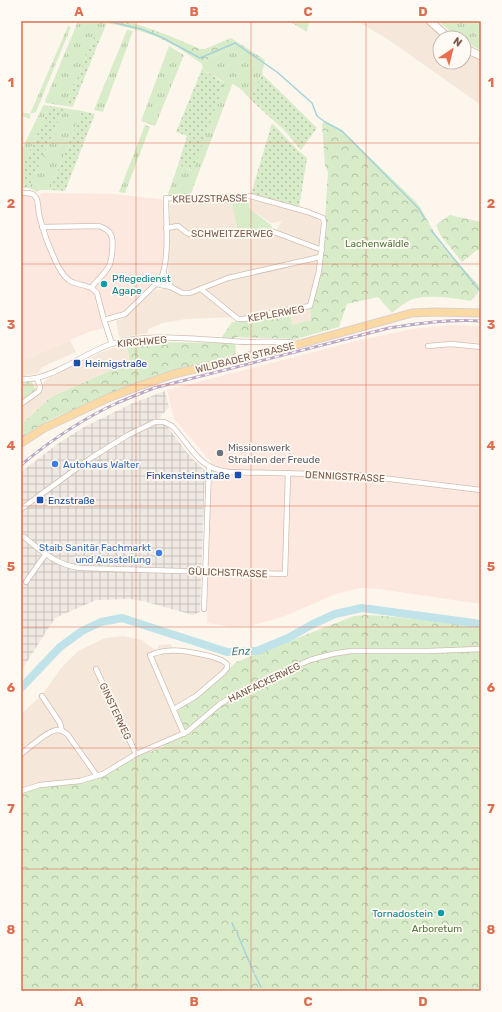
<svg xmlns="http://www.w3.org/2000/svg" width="502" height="1012" font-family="Rubik,sans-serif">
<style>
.residential{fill:#f5e8da}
.commercial{fill:#fde8e0}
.industrial{fill:url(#industrial-grid)}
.grass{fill:url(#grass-tufts)}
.forest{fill:url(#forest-crowns)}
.park{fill:#d8ecc9}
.garden{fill:url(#garden-dots)}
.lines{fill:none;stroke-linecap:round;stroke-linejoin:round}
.stream{stroke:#a5d3da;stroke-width:1.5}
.river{stroke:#bfe3e8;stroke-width:8}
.minor-casing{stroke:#d1beb0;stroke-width:6}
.secondary-casing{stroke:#d6c0b0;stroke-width:9}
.primary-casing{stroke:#dad1cd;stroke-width:9}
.minor{stroke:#fff;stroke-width:4.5}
.secondary{stroke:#fff;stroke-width:7}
.primary{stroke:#fbd9a5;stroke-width:7}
.rail-casing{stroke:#b9a8c9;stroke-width:3}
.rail{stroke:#fffaf3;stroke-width:1.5;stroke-dasharray:4.5;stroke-linecap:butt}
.grid{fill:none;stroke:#dc6d51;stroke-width:1;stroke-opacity:0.55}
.culture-dot{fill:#0f9aa8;stroke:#fffaf3;stroke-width:1.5}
.transit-dot{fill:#1a4fb4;stroke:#fffaf3;stroke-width:1.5}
.worship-dot{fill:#6b7280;stroke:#fffaf3;stroke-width:1.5}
.shop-dot{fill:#3f7fe0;stroke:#fffaf3;stroke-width:1.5}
.labels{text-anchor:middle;stroke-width:3.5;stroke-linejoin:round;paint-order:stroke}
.street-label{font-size:10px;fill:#7a5c4d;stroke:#fffaf3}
.park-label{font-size:10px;fill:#537a41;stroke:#fffaf3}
.culture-label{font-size:10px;fill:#0d838f;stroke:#fffaf3;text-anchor:start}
.transit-label{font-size:10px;fill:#164399;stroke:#fffaf3;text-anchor:start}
.worship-label{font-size:10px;fill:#5b616d;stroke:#fffaf3;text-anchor:start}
.shop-label{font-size:10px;fill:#366cbe;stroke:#fffaf3;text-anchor:start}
.water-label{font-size:11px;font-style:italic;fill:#437c86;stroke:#fffaf3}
.neatline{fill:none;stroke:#dc6d51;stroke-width:1.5}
.grid-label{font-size:13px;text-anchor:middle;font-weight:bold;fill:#dc6d51}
</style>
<defs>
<pattern id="industrial-grid" width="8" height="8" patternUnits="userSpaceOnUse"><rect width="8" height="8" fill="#efe9e4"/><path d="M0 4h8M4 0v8" fill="none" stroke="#c7c0bb"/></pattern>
<pattern id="grass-tufts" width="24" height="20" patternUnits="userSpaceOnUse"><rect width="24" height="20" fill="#d8ecc9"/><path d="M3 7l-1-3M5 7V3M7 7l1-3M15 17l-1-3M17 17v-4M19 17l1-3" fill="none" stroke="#b4c2a5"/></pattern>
<pattern id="forest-crowns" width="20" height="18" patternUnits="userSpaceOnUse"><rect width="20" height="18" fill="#d8ecc9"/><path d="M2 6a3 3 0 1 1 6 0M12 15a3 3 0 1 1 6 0" fill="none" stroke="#b4c2a5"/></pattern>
<pattern id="garden-dots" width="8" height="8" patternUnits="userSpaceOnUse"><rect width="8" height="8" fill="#d8ecc9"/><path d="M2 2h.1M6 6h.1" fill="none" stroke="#b4c2a5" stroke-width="1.8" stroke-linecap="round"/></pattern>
</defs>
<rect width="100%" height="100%" fill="#fdf6ec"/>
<g class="residential">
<polygon points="357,21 425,21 445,38 440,38 440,62 464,62 464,50 481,58 481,105 389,40"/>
<polygon points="231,199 239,236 274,233 282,221 271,223 250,209 249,200 260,201 316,217 321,223 318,269 309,305 311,320 292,325 289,308 240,318 238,317 186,319 163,323 148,329 148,333 124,337 130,362 51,397 22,425 21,407 40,392 43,389 43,383 47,379 102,352 121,346 116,321 124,318 131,312 155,290 165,289 170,291 174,286 169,279 168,273 170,205 174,203 203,202"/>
<polygon points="70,340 76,352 42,367 38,373 21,377 21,355 28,360 28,358"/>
<polygon points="123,636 142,640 155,650 158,650 159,645 171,644 172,648 194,650 223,658 227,661 229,666 174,713 181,731 146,748 103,772 79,779 35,784 21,788 21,714 43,694 61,668 78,651 105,638"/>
</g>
<g class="commercial">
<polygon points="43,193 113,194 161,199 164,201 164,267 161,274 123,311 100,319 103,328 89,332 28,358 28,360 21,355 21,195 28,195 33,198"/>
<polygon points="449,325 481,326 481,604 379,589 360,588 336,594 285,616 251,626 232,627 207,623 211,462 174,419 167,390 356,341 412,329"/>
</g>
<polygon class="industrial" points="165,391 169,407 160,417 189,455 205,471 200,612 193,615 143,601 130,599 96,600 55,618 21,671 21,472 56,445 84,427 133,403"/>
<g class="grass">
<polygon points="78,21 96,21 106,23 106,25 100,39 94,37 67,104 73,106 73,107 46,103 45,101"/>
<polygon points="289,21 309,21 307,32"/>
<polygon points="438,21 481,21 481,50 465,43 464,38 458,38"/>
<polygon points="68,26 71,27 36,112 30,114 30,119 21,116 21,112 30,114"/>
<polygon points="127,30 133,31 103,112 94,110"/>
<polygon points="239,43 265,60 262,74 250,99 242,90 233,84 232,85 190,196 169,197 168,194 178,165 192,171 224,82 202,69 203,67 201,63"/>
<polygon points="169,46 184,55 155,126 141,121"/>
<polygon points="44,105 50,106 21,170 21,151 43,106"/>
<polygon points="64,108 82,111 50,190 40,190 37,192 29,188"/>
<polygon points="145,125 150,127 125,193 119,192"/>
</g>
<g class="forest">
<path d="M96 21H128L170 36 200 49H205L231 38 239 43 201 63C193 58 185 52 177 47 152 32 124 26 96 21Z"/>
<path d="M325 121 342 131 347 135 416 202 420 207 440 243 480 287C479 292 475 298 470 301 455 298 427 294 413 299 405 302 398 308 392 313L378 297 347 304 339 327 296 339 235 337 236 354 160 374 125 387 49 420 21 438V425L51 397 130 362 127 347 149 342 218 343 232 322 290 311 292 325 311 320 310 310 322 263 328 172 325 166 322 124Z"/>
<polygon points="450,215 481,222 481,252 477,250 462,262 441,236 436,225"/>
<polygon points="31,381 36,389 21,401 21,384"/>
<polygon points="366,615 385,616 481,626 481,991 21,991 21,794 34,788 97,779 149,750 150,752 163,747 163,744 184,734 183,724 177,711 180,707 227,671 236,662 354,616"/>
</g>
<polygon class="park" points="231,199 248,200 250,209 271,225 273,229 253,233 238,233"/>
<g class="garden">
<polygon points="94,37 100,39 73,106 67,104"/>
<polygon points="202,69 224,83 193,171 178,165 187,136 176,132"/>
<polygon points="262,74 317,128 301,150 285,131 250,99"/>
<polygon points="50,106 64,108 29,188 21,188 21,170"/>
<polygon points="82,111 95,114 65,191 50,190"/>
<path d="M272 123C284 135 294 148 307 158L299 208 251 194Z"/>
</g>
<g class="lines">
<g class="stream">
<polyline points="107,21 141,29 161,37 200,58 235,43 277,72 312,103 317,116 325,122 342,131 419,209 425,219"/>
<polyline points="431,230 479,290"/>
<polyline points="232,923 235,930"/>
<polyline points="237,933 254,973"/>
<polyline points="255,975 261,987"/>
</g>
<polyline class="river" points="21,688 60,647 82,631 101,622 122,618 227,652 257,651 288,638 313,624 335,614 362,608 481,624"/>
<g class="minor-casing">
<g id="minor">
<path d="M21 193C26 193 32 192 35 196 39 201 38 209 39 214 41 223 44 232 47 241 52 252 59 274 70 281 79 286 90 284 97 293L104 320"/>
<path d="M42 227 99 226C104 228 109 230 111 235 114 241 112 260 109 266 105 274 97 280 92 287"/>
<polyline points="166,228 178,226 187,233 192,235 218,234 251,235 274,232 322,250"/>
<polyline points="164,274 171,287"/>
<polyline points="156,284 171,287 182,293 190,293 228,278 320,257"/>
<path d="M112 344 104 320 125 314 160 280C170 264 166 218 166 198L184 199 237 196H250L308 212 323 218 324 223 319 271 310 306 280 311 244 319H238L201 289"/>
<polyline points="428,346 451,344 481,347"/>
<path d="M21 380C26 379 31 379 36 378 63 372 85 353 111 344 152 331 209 341 251 342 267 342 282 341 297 343"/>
<polyline points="21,404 39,391 40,387 37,378"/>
<path d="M21 509 91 458 128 435 155 422H164L172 426C192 446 197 469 229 472L357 475 481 490"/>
<path d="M24 537C42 552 57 565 80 568L285 574 288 473"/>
<polyline points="26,582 45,555"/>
<polyline points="204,609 209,467"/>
<path d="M153 654C172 647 191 652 209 656 216 658 222 659 227 664V668L224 672 196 696 174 709"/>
<polyline points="150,655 184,734"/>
<polyline points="96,669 136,754"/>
<polyline points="42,696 60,723 62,731"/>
<path d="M21 754C29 748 47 731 57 730 62 730 65 732 68 735L97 776"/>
<polyline points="21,791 40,785 80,781 103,774 136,754 187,732 220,704 235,695 256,684 310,660 332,654 351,651 429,651 481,649"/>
</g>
</g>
<g class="secondary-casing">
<g id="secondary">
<polyline points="430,21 449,38"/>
<polyline points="464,48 481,56"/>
</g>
</g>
<g class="primary-casing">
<polyline id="primary" points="21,443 44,428 108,398 139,386 174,374 300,344 412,313 435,312 481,313"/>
</g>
<use href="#minor" class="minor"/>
<use href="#secondary" class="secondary"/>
<use href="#primary" class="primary"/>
<g class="rail-casing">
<path id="rail" d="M21 465C50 441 82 419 117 403 129 398 141 393 154 388L389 328C420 323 450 319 481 321"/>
</g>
<use href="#rail" class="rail"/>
</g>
<path class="grid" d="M136 21V991M251 21V991M366 21V991M21 143H481M21 264H481M21 385H481M21 506H481M21 627H481M21 748H481M21 869H481"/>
<g class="culture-dot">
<circle cx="104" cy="284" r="4"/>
<circle cx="441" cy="913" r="4"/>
</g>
<g class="transit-dot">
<rect x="73" y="359" width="8" height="8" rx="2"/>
<rect x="234" y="471" width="8" height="8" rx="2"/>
<rect x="36" y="496" width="8" height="8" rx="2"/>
</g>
<circle class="worship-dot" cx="220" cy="453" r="4"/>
<g class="shop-dot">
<circle cx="55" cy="464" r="4"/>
<circle cx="159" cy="553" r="4"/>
</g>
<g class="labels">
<g class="street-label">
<text transform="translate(210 198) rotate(-1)" y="4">KREUZSTRASSE</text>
<text x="232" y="237">SCHWEITZERWEG</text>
<text transform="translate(276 313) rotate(-10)" y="4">KEPLERWEG</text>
<text transform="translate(142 341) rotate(-5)" y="4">KIRCHWEG</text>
<text transform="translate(245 357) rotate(-14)" y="4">WILDBADER STRASSE</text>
<text transform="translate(345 476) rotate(3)" y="4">DENNIGSTRASSE</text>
<text transform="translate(228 572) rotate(2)" y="4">GÜLICHSTRASSE</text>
<text transform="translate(264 682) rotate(-26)" y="4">HANFACKERWEG</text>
<text transform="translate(116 711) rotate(65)" y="4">GINSTERWEG</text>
</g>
<g class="park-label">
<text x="377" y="247">Lachenwäldle</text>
<text x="437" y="932">Arboretum</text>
</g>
<g class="culture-label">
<text x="112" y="282">Pflegedienst<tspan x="112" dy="12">Agape</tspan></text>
<text x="433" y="917" text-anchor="end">Tornadostein</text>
</g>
<g class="transit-label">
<text x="85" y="367">Heimigstraße</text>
<text x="230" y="479" text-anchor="end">Finkensteinstraße</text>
<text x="48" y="504">Enzstraße</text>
</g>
<g class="worship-label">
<text x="228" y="451">Missionswerk<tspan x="228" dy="12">Strahlen der Freude</tspan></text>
</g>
<g class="shop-label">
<text x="63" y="468">Autohaus Walter</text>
<text x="151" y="551" text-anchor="end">Staib Sanitär Fachmarkt<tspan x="151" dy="12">und Ausstellung</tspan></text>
</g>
<g class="water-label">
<text transform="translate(241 651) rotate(-2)" y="4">Enz</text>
</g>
</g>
<rect width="502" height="1012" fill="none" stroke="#fffaf3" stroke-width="44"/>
<g transform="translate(452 50) rotate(35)"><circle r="19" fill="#fffaf3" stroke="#cabbb1"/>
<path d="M0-3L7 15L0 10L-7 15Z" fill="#e76f51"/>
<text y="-6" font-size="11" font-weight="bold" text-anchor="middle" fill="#7a5c4d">N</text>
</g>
<rect x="22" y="22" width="458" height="968" class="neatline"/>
<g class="grid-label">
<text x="79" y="16">A</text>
<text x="194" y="16">B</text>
<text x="308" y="16">C</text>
<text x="423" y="16">D</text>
<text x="11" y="87">1</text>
<text x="491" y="87">1</text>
<text x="11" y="208">2</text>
<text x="491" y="208">2</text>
<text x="11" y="329">3</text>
<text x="491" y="329">3</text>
<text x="11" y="450">4</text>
<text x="491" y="450">4</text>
<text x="11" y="571">5</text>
<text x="491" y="571">5</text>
<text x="11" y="692">6</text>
<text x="491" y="692">6</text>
<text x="11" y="813">7</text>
<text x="491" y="813">7</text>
<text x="11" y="934">8</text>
<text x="491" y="934">8</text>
<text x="79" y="1006">A</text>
<text x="194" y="1006">B</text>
<text x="308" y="1006">C</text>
<text x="423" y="1006">D</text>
</g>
</svg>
